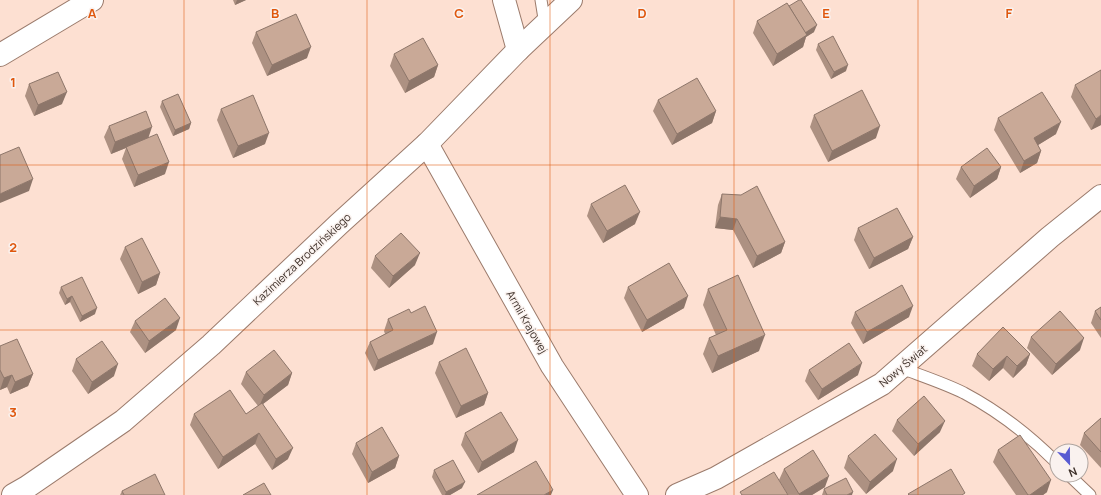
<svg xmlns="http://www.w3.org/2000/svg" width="1101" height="495" font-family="Manrope,sans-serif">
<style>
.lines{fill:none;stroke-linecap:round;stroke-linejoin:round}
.service-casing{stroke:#9b7b6c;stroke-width:13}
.minor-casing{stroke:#9b7b6c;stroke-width:24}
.secondary-casing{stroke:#9b7b6c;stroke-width:24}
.service{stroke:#fff;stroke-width:11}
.minor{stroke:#fff;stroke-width:22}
.secondary{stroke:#fff;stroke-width:22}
.wall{fill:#ad9182}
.shaded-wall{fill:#8d766a}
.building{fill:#c9a997;stroke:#8d766a}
.grid{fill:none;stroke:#df570d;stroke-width:1;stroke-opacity:0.55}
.labels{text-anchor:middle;stroke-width:3;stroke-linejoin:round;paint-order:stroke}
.street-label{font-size:11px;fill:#3c2f28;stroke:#faf2ef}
.grid-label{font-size:13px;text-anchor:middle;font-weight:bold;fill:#df570d;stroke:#faf2ef;stroke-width:3;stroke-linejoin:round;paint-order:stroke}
</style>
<rect width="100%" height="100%" fill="#fde0d2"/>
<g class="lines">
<g class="service-casing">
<g id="service">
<polyline points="541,0 545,25"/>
<path d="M901 368C922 376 944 383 964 393 998 411 1030 436 1057 463"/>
<polyline points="1069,475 1090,495"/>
</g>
</g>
<g class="minor-casing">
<g id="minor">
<polyline points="504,0 518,50"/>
<polyline points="0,55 92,0"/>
<polyline points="677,495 716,478 882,384 1050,237 1101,196"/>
</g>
</g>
<g class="secondary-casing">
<g id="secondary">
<polyline points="427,144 552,366 637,495"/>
<polyline points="13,495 27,487 123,421 211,345 339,224 427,144 518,50 571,0"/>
</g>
</g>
<use href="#service" class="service"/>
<use href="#minor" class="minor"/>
<use href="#secondary" class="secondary"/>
</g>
<g class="wall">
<polygon points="233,0 246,0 235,5"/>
<polygon points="789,6 814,32 806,37 803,47 773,66 753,33 757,21"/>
<polygon points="256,32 307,58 267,76 252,43"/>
<polygon points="818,44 846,71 831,79 816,50"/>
<polygon points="394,54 438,65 434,77 405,93 390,66"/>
<polygon points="29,84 62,104 34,116 25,96"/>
<polygon points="1075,85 1101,125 1091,130 1071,97"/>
<polygon points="658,100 716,111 712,123 672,145 653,111"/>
<polygon points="162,101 191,123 189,129 173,136 160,107"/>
<polygon points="221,109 265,144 233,158 217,120"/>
<polygon points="814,115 876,138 828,162 810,127"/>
<polygon points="998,118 1056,134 1038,145 1041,151 1037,163 1020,173 994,130"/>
<polygon points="109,126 148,138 165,174 134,187 122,159 126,148 111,154 104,137"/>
<polygon points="961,167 1001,167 997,179 970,198 956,179"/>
<polygon points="722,194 785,242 781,253 753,268 733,230 715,228 718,205"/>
<polygon points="591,204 635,224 603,243 587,216"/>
<polygon points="858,228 913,237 908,249 869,269 854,240"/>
<polygon points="125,247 160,273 156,285 138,294 120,259"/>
<polygon points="375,256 415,265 389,288 371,268"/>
<polygon points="61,287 95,314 80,322 70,302 65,305 59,293"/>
<polygon points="628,287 684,308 642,332 624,298"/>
<polygon points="708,289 759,351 712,373 703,354 709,338 716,335 703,305"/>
<polygon points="1101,307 1101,338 1091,323 1095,311"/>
<polygon points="855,312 909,317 863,344 851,323"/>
<polygon points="411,313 433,344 374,371 365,353 370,342 385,334 384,331 388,319"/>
<polygon points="135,321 176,330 145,353 130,332"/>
<polygon points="1031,337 1080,350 1052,375 1027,348"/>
<polygon points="0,346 33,374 28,386 10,394 7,387 0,390"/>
<polygon points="977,354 1030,354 1026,365 1013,378 1003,368 989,381 972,366"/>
<polygon points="76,359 114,376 88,394 72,371"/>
<polygon points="439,362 488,393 484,405 456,418 435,373"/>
<polygon points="809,370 858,375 818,400 805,381"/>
<polygon points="246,372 292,373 288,385 263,404 288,459 272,470 255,444 218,469 190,425 194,414 246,414 258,406 241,384"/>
<polygon points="1101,418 1101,468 1080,445 1084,433"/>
<polygon points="897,420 940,432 914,456 892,431"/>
<polygon points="465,433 514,452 478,473 461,445"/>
<polygon points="356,443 399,456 395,468 368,483 352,454"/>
<polygon points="998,450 1047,492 1043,495 1016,495 993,462"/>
<polygon points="848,456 893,471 866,494 844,468"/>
<polygon points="784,469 825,487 812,495 788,495 779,480"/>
<polygon points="434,470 462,488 450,495 442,495 432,477"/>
<polygon points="824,489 852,495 822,495"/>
<polygon points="122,491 165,495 120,495"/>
</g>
<g class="shaded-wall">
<polygon points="237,0 246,0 235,5"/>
<polygon points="817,25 814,32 806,37 803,47 773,66 777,54 801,35"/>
<polygon points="311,47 307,58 267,76 272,65"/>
<polygon points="438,65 434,77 405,93 409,81"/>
<polygon points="848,65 846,71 831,79 834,72"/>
<polygon points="67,92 62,104 34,116 38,105"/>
<polygon points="716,111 712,123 672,145 677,134"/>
<polygon points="1101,115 1101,125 1091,130 1096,119"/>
<polygon points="1061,122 1056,134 1030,150 1034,138"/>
<polygon points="191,123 189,129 173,136 175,130"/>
<polygon points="880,126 876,138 828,162 832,151"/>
<polygon points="152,127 148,139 111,154 115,142"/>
<polygon points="269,133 265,144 233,158 238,146"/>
<polygon points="1041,151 1037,163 1020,173 1024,161"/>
<polygon points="169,162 165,174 134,187 138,175"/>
<polygon points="1001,167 997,179 970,198 974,186"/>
<polygon points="33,179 29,191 0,203 0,194"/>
<polygon points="640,212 635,224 603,243 607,231"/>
<polygon points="720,217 737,219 733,230 715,228"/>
<polygon points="913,237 908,249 869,269 874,258"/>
<polygon points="785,242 781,253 753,268 757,256"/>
<polygon points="420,253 415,265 389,288 393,276"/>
<polygon points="160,273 156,285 138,294 142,282"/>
<polygon points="72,296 70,302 65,305 67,299"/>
<polygon points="688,296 684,308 642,332 647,320"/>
<polygon points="913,306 909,317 863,344 867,332"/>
<polygon points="97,308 95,314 80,322 82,316"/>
<polygon points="180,318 176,330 145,353 149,341"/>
<polygon points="437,332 433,344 374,371 378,360"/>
<polygon points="765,335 759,351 712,373 718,356"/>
<polygon points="1084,338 1080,350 1052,375 1056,364"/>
<polygon points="1030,354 1026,365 1013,378 1017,366"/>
<polygon points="1007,356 1003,368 989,381 993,369"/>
<polygon points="862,363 858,375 818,400 822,389"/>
<polygon points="118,364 114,376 88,394 92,382"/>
<polygon points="292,373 288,385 259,407 264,395"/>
<polygon points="33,374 28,386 10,394 15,382"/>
<polygon points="12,375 7,387 0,390 4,378"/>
<polygon points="488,393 484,405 456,418 461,406"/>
<polygon points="945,421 940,432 914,456 918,444"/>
<polygon points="259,433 255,444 218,469 223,457"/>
<polygon points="518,440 514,452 478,473 482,462"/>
<polygon points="293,448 288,459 272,470 276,459"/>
<polygon points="399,456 395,468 368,483 372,472"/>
<polygon points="897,459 893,471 866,494 870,482"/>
<polygon points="829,476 825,487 812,495 799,495 799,494"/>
<polygon points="1051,480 1047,492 1043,495 1030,495"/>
<polygon points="465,482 462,488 450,495 445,495 446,492"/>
<polygon points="553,490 551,495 544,495"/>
<polygon points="853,492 852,495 847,495"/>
</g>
<g class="building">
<polygon points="799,0 801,0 817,25 805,33 789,6"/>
<polygon points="787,3 807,35 777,54 757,21"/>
<polygon points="296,14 311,47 272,65 256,32"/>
<polygon points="833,36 848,65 834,72 818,44"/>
<polygon points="423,38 438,65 409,81 394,54"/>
<polygon points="1101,70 1101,115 1096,119 1075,85"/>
<polygon points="58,72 67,92 38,105 29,84"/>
<polygon points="697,78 716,111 677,134 658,100"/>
<polygon points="862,90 880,126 832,151 814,115"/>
<polygon points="1042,92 1061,122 1034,138 1041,151 1024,161 998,118"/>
<polygon points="178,94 191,123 175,130 162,101"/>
<polygon points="253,95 269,133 238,146 221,109"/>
<polygon points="146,111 152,127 115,142 109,126"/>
<polygon points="157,134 169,162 138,175 126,147"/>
<polygon points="19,147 33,179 0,194 0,155"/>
<polygon points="987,148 1001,167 974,186 961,167"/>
<polygon points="625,185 640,212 607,231 591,204"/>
<polygon points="757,186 785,242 757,256 737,219 720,217 722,194 741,195"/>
<polygon points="897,208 913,237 874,258 858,228"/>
<polygon points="401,233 420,253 393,276 375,256"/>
<polygon points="142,238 160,273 142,282 125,247"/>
<polygon points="669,263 688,296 647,320 628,287"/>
<polygon points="738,275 765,335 718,356 709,338 727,330 708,289"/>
<polygon points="82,277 97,308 82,316 72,296 67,299 61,287"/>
<polygon points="902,285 913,306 867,332 855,312"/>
<polygon points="165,298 180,318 149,341 135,321"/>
<polygon points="425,306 437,332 378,360 370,342 393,330 388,319 409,309 411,313"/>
<polygon points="1101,307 1101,320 1095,311"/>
<polygon points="1060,311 1084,338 1056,364 1031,337"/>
<polygon points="1003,327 1030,354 1017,366 1007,356 993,369 977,354"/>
<polygon points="17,339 33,374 15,382 12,375 4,378 0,370 0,346"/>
<polygon points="102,341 118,364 92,382 76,359"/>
<polygon points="849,343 862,363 822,389 809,370"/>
<polygon points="466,348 488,393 461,406 439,362"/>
<polygon points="274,350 292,373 264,395 246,372"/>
<polygon points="230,390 246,414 262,403 293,448 276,459 259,433 223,457 194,414"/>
<polygon points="924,396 945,421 918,444 897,420"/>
<polygon points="501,412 518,440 482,462 465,433"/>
<polygon points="1101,418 1101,452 1084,433"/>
<polygon points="382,427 399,456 372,472 356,443"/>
<polygon points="875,434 897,459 870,482 848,456"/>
<polygon points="1020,435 1051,480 1030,495 1028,495 998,450"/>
<polygon points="813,450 829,476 799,494 784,469"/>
<polygon points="453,460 465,482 446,492 434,470"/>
<polygon points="536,461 553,490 544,495 477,495"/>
<polygon points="951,469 965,493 962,495 909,495 908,494"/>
<polygon points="774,472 788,495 742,495 740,492"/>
<polygon points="155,474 165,495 124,495 122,491"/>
<polygon points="846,478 853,492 847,495 827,495 824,489"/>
<polygon points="264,483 271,495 243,495"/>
</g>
<path class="grid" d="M184 0V495M367 0V495M550 0V495M734 0V495M918 0V495M0 165H1101M0 330H1101"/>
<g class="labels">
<g class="street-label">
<text transform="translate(302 259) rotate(-43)" y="4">Kazimierza Brodzińskiego</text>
<text transform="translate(527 322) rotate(60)" y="4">Armii Krajowej</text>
<text transform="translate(903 366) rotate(-40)" y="4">Nowy Świat</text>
</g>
</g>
<g class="grid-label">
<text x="92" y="18">A</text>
<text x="275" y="18">B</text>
<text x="459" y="18">C</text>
<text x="642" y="18">D</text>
<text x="826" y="18">E</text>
<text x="1009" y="18">F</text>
<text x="13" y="87">1</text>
<text x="13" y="252">2</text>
<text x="13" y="417">3</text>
</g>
<g transform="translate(1069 463) rotate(158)"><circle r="19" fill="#faf2ef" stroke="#aea49f"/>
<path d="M0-3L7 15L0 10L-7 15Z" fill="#595bd2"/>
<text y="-6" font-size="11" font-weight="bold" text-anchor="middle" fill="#3c2f28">N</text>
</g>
</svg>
